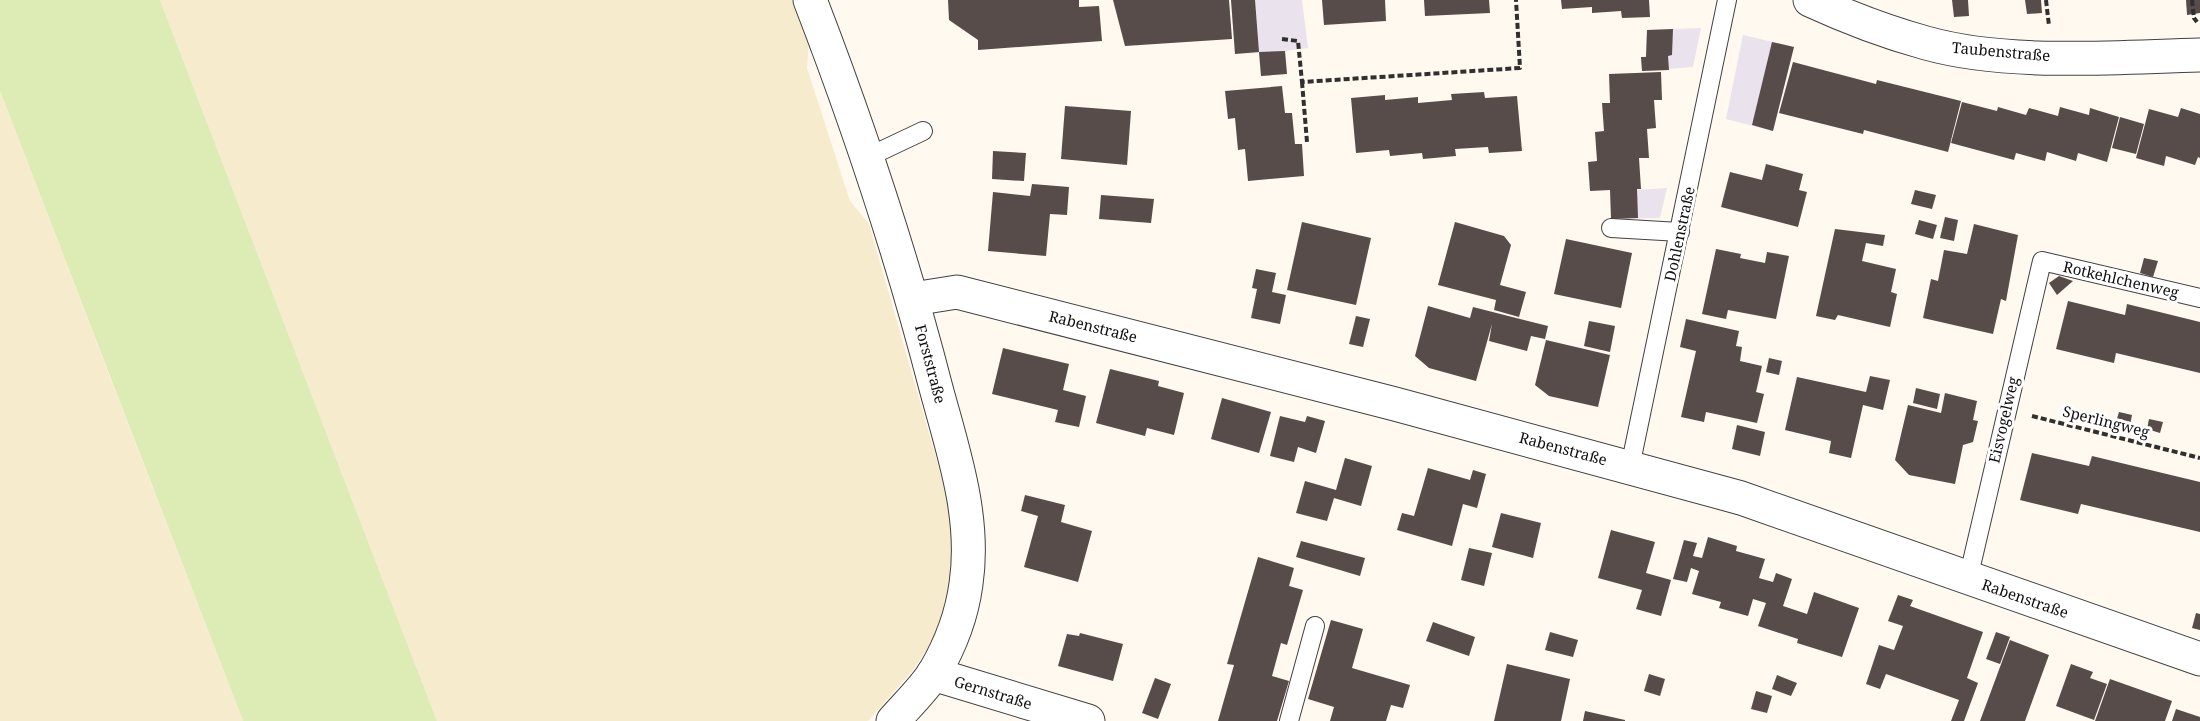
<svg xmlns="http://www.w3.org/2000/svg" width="2200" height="721" font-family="'Noto Serif',serif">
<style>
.industrial{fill:#eae2ed}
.farmland{fill:#f7ebcd}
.green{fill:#ddecb5}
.building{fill:#574c49}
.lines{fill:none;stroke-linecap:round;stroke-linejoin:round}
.service-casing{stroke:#414141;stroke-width:20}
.minor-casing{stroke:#414141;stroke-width:35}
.path{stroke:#303030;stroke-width:4;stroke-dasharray:6 3;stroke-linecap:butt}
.service{stroke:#fff;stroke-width:18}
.minor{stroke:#fff;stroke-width:33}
.labels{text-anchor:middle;stroke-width:6;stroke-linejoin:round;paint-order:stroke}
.street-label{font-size:15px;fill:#0e0e0e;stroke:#fff}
</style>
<rect width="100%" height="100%" fill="#fff9ef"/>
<g class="industrial">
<polygon points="1231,0 1302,0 1308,48 1285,51 1287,74 1261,76 1259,53 1235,54"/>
<polygon points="1701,28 1693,67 1642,71 1641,57 1646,56 1647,30"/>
<polygon points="1743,35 1794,47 1773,131 1726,119"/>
<polygon points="1667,188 1660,218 1611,219 1637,190"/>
</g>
<g class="farmland">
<polygon points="160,0 792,0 809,42 807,68 850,201 869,224 951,510 952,556 946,607 932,642 913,670 868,721 437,721"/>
<polygon points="0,91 108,372 243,721 0,721"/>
</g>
<polygon class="green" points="0,0 160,0 437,721 243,721 0,91"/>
<g class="building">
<polygon points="948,0 1079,0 1079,7 1099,6 1102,41 978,50 978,40 949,20"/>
<polygon points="1113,0 1229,0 1232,39 1125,46"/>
<polygon points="1231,0 1255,0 1259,52 1235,54"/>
<polygon points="1322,0 1385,0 1386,21 1324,25"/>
<polygon points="1424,0 1489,0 1490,13 1425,16"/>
<polygon points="1561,0 1649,0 1650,17 1622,18 1621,11 1592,13 1592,7 1562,9"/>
<polygon points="1952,0 1968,0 1969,16 1954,17"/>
<polygon points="2025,0 2041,0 2042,13 2027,14"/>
<polygon points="2186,0 2200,0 2200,13 2187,15"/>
<polygon points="1673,29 1672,55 1668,56 1669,70 1642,71 1641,57 1646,57 1647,30"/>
<polygon points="1772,42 1794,47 1773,131 1752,125"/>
<polygon points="1285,51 1287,74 1261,76 1259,52"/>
<polygon points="1793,62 1876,84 1877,80 1961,101 1948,152 1864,130 1863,134 1779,113"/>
<polygon points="1661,72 1662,100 1654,100 1656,128 1647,129 1649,158 1639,158 1641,189 1637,189 1638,218 1611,219 1610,190 1590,191 1588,162 1597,161 1595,132 1604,131 1602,103 1610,103 1609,74"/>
<polygon points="1282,86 1285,113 1292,113 1295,144 1302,144 1304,176 1248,181 1245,149 1238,150 1235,118 1228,119 1225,91"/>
<polygon points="1484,92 1485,98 1517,96 1522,151 1489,153 1488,147 1455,149 1456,156 1423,159 1422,153 1390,156 1389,150 1356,153 1351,98 1385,95 1385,100 1418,97 1418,103 1452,100 1451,94"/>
<polygon points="1962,102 1997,111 1998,107 2026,115 2029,108 2058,116 2060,107 2089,115 2090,108 2119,117 2107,162 2078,153 2076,161 2047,152 2045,161 2016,153 2014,160 1951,143"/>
<polygon points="1065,106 1131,111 1127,165 1061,159"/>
<polygon points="2181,108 2200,114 2200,158 2198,157 2195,165 2166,156 2164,166 2136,158 2149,109 2178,117"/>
<polygon points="2120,117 2144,124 2136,154 2112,148"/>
<polygon points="993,151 1026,153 1024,181 992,179"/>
<polygon points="1766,164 1803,174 1799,190 1807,192 1798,227 1721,207 1730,172 1762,180"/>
<polygon points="1032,184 1069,187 1067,215 1050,214 1046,256 988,251 993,192 1030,196"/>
<polygon points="1915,190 1936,195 1932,209 1911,204"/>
<polygon points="1101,195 1154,199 1151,223 1099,219"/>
<polygon points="1945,217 1958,220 1954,241 1940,238"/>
<polygon points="1919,220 1937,225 1933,239 1915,234"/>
<polygon points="1302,222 1371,238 1356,305 1287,290"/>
<polygon points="1455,222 1504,236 1511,245 1500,285 1526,292 1519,317 1494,310 1496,300 1438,285"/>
<polygon points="1974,224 2018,235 2006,301 2001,299 1993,334 1923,318 1931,279 1938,281 1944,250 1967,254"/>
<polygon points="1835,229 1885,235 1883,246 1866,243 1862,261 1896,269 1891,292 1897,294 1890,327 1838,315 1835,320 1816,316"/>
<polygon points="1566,239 1632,253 1621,308 1554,294"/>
<polygon points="1716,249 1741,254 1740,258 1765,263 1767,252 1789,256 1776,319 1728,310 1726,319 1702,314"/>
<polygon points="2144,258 2158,261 2153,277 2140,273"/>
<polygon points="1256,269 1276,273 1272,292 1286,295 1280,324 1251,318 1257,289 1252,288"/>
<polygon points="2059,276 2073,281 2057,295 2049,283"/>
<polygon points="2068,301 2125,315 2127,304 2200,322 2200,373 2116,353 2114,363 2056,349"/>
<polygon points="1428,306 1470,318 1473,307 1548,326 1545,339 1531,336 1527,351 1489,341 1492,324 1476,381 1429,368 1415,356"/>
<polygon points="1356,316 1370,319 1363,347 1349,344"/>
<polygon points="1686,319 1739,331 1736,346 1742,347 1740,361 1762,366 1756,392 1764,394 1757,423 1706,412 1704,422 1681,417 1696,351 1680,347"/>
<polygon points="1589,321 1615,326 1610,352 1584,346"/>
<polygon points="1546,340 1610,355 1598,407 1549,396 1535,385"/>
<polygon points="1003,348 1069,364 1063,390 1086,396 1079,427 1055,422 1058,410 992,394"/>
<polygon points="1769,358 1782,361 1779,375 1766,372"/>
<polygon points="1110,369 1159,381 1158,386 1184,393 1174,435 1147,428 1145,436 1096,423"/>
<polygon points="1870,376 1890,380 1883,410 1863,405 1851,458 1829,453 1831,441 1785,430 1797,377 1866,392"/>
<polygon points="1916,388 1940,394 1937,409 1913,403"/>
<polygon points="1945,393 1977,401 1973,420 1978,421 1973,442 1963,445 1955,484 1909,475 1895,460 1908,405 1941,413"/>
<polygon points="1222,398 1271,412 1259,453 1211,439"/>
<polygon points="2119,412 2132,415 2130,425 2116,422"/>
<polygon points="1280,416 1305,422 1307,416 1325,421 1316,453 1298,447 1294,462 1270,456"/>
<polygon points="2149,419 2163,422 2160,433 2147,429"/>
<polygon points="1737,425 1765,432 1760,456 1732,449"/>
<polygon points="2032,453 2089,466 2092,456 2200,482 2200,532 2081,504 2078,514 2020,500"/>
<polygon points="1345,458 1372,466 1361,506 1334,498 1327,521 1296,513 1305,481 1336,490"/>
<polygon points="1428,468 1470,480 1473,470 1486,474 1477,508 1463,504 1452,546 1397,530 1402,513 1414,516"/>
<polygon points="1025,495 1065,505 1061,522 1092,531 1078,582 1024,567 1038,516 1021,511"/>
<polygon points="1501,513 1541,523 1533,558 1492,547"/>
<polygon points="1611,530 1655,542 1646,573 1671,580 1661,616 1636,609 1642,590 1598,578"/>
<polygon points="1708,537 1737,546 1736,551 1765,559 1759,578 1773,582 1776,573 1792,579 1783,606 1807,614 1814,592 1859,608 1842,657 1797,643 1798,639 1758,626 1766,603 1753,599 1748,616 1719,608 1721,602 1692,594 1699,571 1691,568 1687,582 1673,579 1684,540 1697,543 1693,556 1702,558"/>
<polygon points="1301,541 1365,558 1360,576 1296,557"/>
<polygon points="1469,548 1492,553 1484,586 1461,580"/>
<polygon points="1258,557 1294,568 1289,586 1303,590 1287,645 1281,643 1272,676 1289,681 1277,721 1218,721 1234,665 1227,664"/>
<polygon points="1898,595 1913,600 1910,606 1983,632 1967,678 1978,683 1964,721 1951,721 1959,700 1886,674 1880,689 1866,684 1879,645 1894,650 1903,626 1888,621"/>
<polygon points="2196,613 2200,614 2200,630 2192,628"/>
<polygon points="1331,620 1363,629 1352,668 1410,685 1403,708 1391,705 1386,721 1330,721 1334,707 1308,699"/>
<polygon points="1433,622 1475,637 1469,656 1426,641"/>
<polygon points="1550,632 1578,640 1573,657 1545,650"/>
<polygon points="1996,632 2010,637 2000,664 1986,659"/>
<polygon points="1080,633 1123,644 1113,681 1058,666 1067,634 1079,636"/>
<polygon points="2010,640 2049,655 2025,721 1980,721"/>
<polygon points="1507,664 1570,679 1561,721 1494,721"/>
<polygon points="2071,664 2093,672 2090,678 2107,684 2094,720 2056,706"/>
<polygon points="1649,674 1665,679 1660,696 1644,691"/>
<polygon points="1777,675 1797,683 1791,696 1772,689"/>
<polygon points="1155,678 1171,684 1158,719 1142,713"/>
<polygon points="2110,679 2172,701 2165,721 2095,721"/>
<polygon points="1756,691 1772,696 1767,713 1751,709"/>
<polygon points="2176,709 2200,717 2200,721 2172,721"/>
<polygon points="1585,711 1625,720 1625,721 1583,721"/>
</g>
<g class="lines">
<g class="service-casing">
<g id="service">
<polyline points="868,157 923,131"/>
<polyline points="1611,228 1680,232"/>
<polyline points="1630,467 1727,0"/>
<polyline points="1968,579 2042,261 2200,298"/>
<polyline points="1289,721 1315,626"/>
</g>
</g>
<g class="minor-casing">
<g id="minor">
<path d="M810 0C859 127 902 256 936 388 953 451 976 517 966 584 962 614 950 646 934 673 923 690 906 706 893 721"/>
<path d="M1810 0C1847 17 1886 32 1926 43 2008 66 2115 57 2200 55"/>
<polyline points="913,299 957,292 1395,404 1741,498 2200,659"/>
<polyline points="933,674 1088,721"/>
</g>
</g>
<g class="path">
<polyline points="2046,0 2049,26"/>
<polyline points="2192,0 2194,18 2197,22"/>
<polyline points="1282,39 1298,41 1302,82 1520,68 1516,0"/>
<polyline points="1302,82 1307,142"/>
<polyline points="2032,416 2200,458"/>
</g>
<use href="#service" class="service"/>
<use href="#minor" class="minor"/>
</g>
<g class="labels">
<g class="street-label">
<text transform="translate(2001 52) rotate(5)" y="5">Taubenstraße</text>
<text transform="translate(1680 234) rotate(-78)" y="5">Dohlenstraße</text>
<text transform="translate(2121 280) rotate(13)" y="5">Rotkehlchenweg</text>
<text transform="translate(1093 327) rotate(14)" y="5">Rabenstraße</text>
<text transform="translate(930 364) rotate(75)" y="5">Forststraße</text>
<text transform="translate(2004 420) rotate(-77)" y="5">Eisvogelweg</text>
<text transform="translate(2106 422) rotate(14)" y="5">Sperlingweg</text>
<text transform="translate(1563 449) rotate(15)" y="5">Rabenstraße</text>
<text transform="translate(2025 599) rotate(19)" y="5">Rabenstraße</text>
<text transform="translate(993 693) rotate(17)" y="5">Gernstraße</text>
</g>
</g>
</svg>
